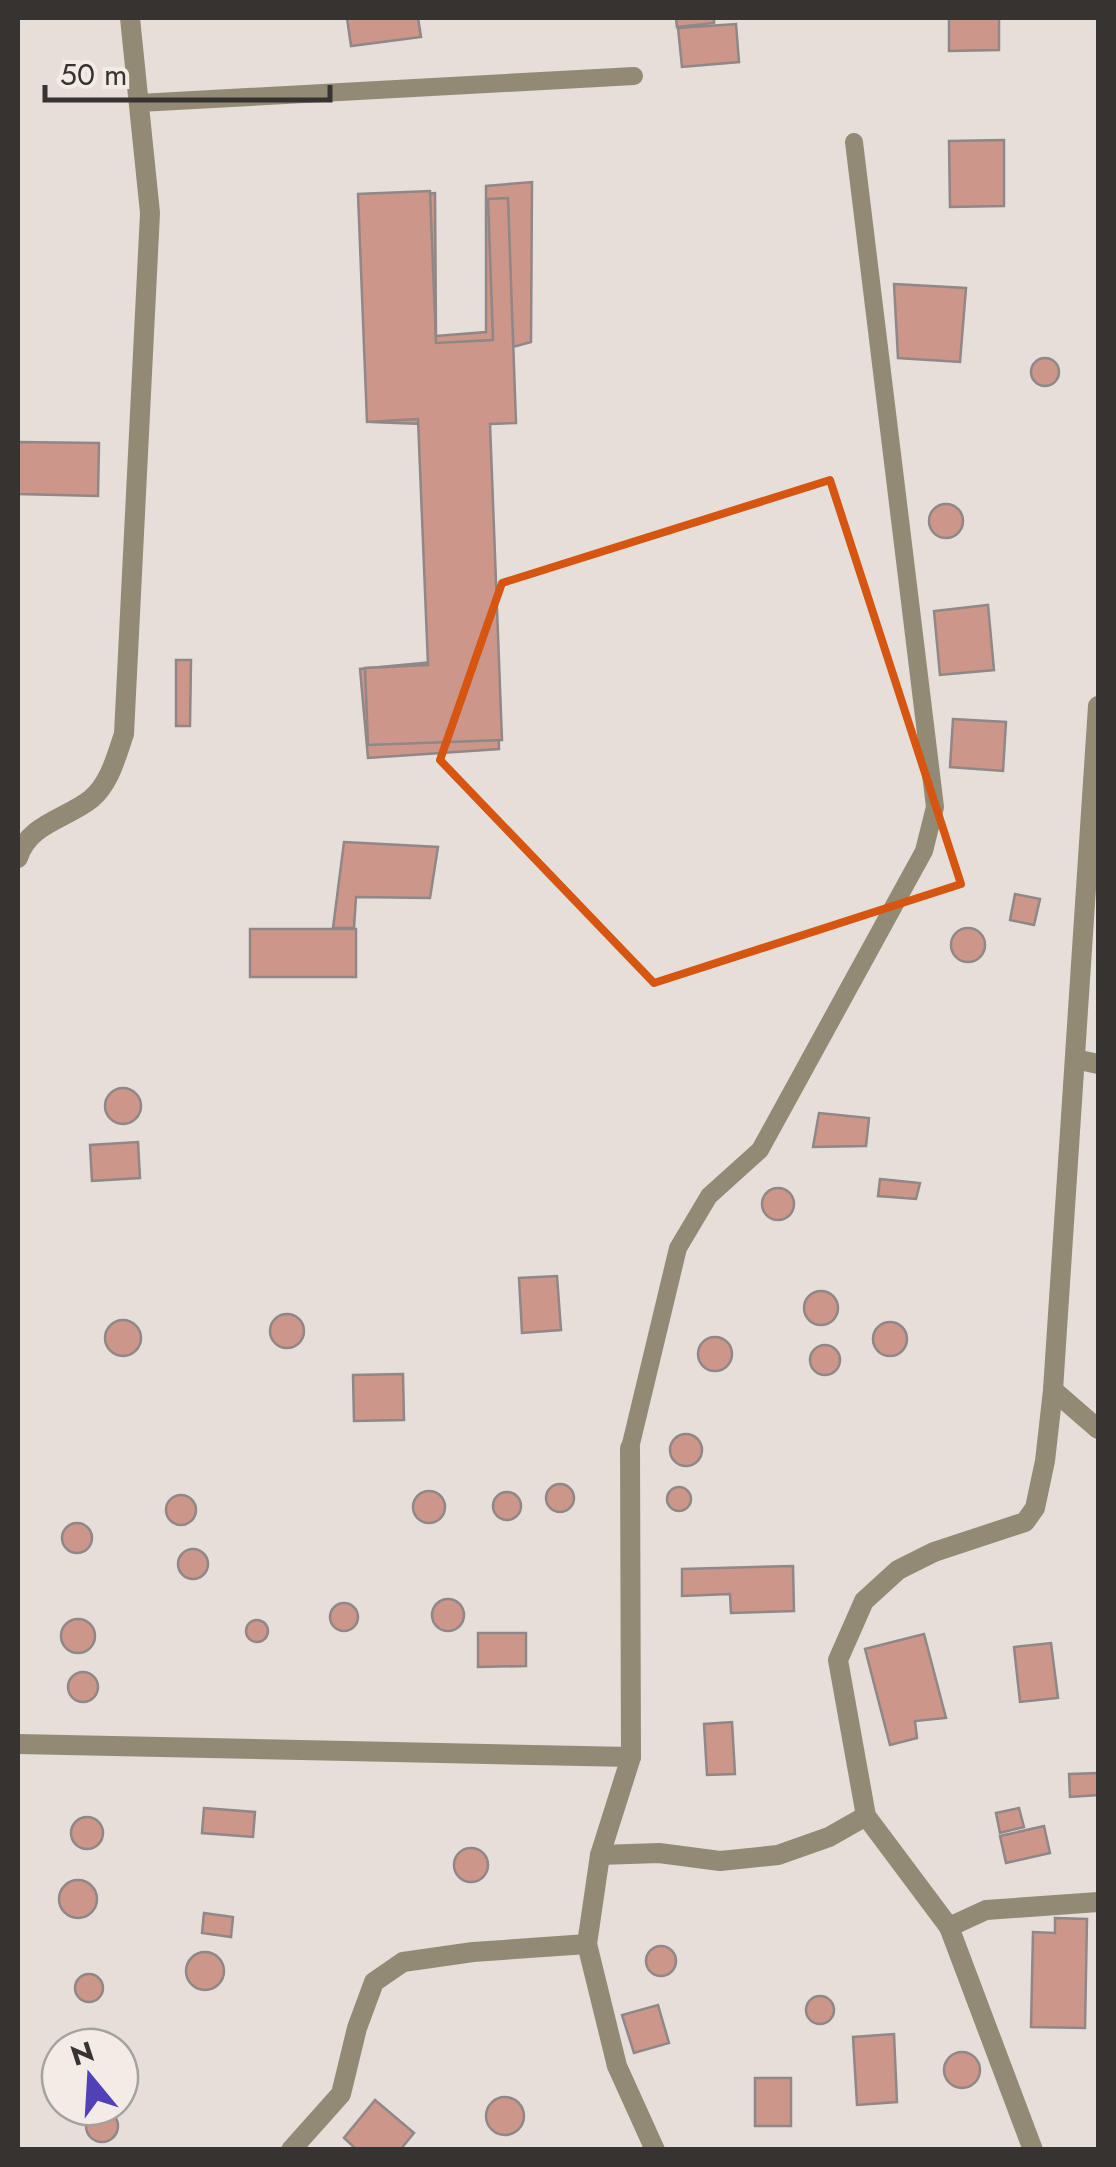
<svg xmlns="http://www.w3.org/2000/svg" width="1116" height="2167" font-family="Jost,sans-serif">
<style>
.building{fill:#cc968b;stroke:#908786;stroke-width:2.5}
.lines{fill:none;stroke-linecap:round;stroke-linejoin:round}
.service{stroke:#938a76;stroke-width:18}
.minor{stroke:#938a76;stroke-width:20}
.marked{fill:none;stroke:#d65510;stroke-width:8;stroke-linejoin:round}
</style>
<rect width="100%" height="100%" fill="#e6ded9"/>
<g class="building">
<polygon points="347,18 418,18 421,37 351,46"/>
<polygon points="676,18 714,18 714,23 677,27"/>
<polygon points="949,18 999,18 999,50 949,51"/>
<polygon points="736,24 739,62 682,67 678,28"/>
<polygon points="1004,140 1004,206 950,207 949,141"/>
<polygon points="532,182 531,342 509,348 510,414 489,421 499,749 368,758 360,669 433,662 422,424 372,422 372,197 435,193 436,336 486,332 486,186"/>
<polygon points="430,191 436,343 493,340 488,199 508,198 516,423 490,424 502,740 368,745 365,668 428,665 418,419 367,422 358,194"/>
<polygon points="894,284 966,288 960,362 898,358"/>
<circle cx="1045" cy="372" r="14"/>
<polygon points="18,442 99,443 98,496 18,494"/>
<circle cx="946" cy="521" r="17"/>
<polygon points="988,605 994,670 940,675 934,611"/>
<polygon points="176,660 191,660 190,726 176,726"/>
<polygon points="953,719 1006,722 1003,771 950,767"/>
<polygon points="344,842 438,847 430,898 356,897 354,928 333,928"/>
<polygon points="1015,894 1040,899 1034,925 1010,920"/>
<circle cx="968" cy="945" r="17"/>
<rect x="250" y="929" width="106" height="48"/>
<circle cx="123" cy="1106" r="18"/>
<polygon points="819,1113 869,1118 866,1146 813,1147"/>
<polygon points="138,1142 140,1178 92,1181 90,1145"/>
<polygon points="880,1179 920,1183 916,1199 878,1196"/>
<circle cx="778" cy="1204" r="16"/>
<polygon points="557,1276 561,1330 522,1333 519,1278"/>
<circle cx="821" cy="1308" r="17"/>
<circle cx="287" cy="1331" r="17"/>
<circle cx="123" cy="1338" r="18"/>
<circle cx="890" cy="1339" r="17"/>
<circle cx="715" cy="1354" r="17"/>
<circle cx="825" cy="1360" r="15"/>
<polygon points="403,1374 404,1420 354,1421 353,1375"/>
<circle cx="686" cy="1450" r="16"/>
<circle cx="560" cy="1498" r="14"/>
<circle cx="679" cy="1499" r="12"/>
<circle cx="429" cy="1507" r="16"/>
<circle cx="507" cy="1506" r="14"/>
<circle cx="181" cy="1510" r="15"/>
<circle cx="77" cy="1538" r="15"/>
<circle cx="193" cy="1564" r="15"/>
<polygon points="793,1566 794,1611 731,1613 730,1594 682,1596 682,1569"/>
<circle cx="448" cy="1615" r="16"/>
<circle cx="344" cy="1617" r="14"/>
<circle cx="78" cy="1636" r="17"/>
<circle cx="257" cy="1631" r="11"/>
<polygon points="478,1633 526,1633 526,1666 478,1667"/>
<polygon points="924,1634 946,1718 915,1721 917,1738 890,1745 865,1649"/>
<polygon points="1051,1643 1058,1698 1020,1702 1014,1647"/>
<circle cx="83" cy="1687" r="15"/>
<polygon points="732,1722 735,1774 707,1775 704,1724"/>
<polygon points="1098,1773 1098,1795 1070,1797 1069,1774"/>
<polygon points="204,1808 255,1812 253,1837 202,1833"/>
<polygon points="1019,1808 1024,1827 1000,1833 996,1813"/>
<circle cx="87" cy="1833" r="16"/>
<polygon points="1044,1826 1050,1853 1006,1863 1000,1836"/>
<circle cx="471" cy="1865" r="17"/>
<circle cx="78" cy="1899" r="19"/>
<polygon points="204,1913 233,1917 231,1937 202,1933"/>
<polygon points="1055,1918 1087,1919 1085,2028 1031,2027 1033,1932 1055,1933"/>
<circle cx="661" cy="1961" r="15"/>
<circle cx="205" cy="1971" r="19"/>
<circle cx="89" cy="1988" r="14"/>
<circle cx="820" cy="2010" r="14"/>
<polygon points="658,2005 669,2043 634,2053 622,2015"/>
<polygon points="894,2034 897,2102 857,2105 853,2037"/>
<circle cx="962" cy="2070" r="18"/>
<rect x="755" y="2078" width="36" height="48"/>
<circle cx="505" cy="2116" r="19"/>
<polygon points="375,2100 414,2133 400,2150 357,2150 344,2138"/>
<circle cx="102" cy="2126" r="16"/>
</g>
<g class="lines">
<g class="service">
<polyline points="139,103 634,76"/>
<polyline points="630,1448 678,1248 709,1196 760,1150 924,851 935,807 854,142"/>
</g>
<g class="minor">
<path d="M18 858C28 824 66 819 91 799 110 783 116 757 124 734L150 213 130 18"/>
<polyline points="1075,1059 1098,1064"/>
<polyline points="1053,1390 1098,1429"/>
<polyline points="630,1448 631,1757 600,1855 587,1944 617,2066 655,2150"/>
<polyline points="18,1744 631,1757"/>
<polyline points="600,1855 659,1853 720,1861 778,1855 829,1837 866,1816"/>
<polyline points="949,1927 986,1910 1098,1902"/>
<polyline points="291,2150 341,2094 357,2028 374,1982 403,1962 473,1952 587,1944"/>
<polyline points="1033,2150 949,1927 866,1816 838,1660 864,1601 898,1570 934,1552 1025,1522 1035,1508 1045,1461 1053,1390 1098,706"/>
</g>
</g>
<path class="marked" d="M830 480 961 884 654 983 440 760 502 583Z"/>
<rect width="1116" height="2167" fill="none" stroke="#363331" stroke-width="40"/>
<g transform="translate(90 2077) rotate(342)"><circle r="48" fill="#f3ebe6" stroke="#a7a19e" stroke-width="2.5"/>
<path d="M0-8L18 38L0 25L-18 38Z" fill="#5041b8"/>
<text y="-15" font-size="28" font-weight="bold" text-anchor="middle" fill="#363331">N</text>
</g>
<path d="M45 85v15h285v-15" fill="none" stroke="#363331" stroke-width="5"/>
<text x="60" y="85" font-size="30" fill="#363331" stroke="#f3ebe6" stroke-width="8" paint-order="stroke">50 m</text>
</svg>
